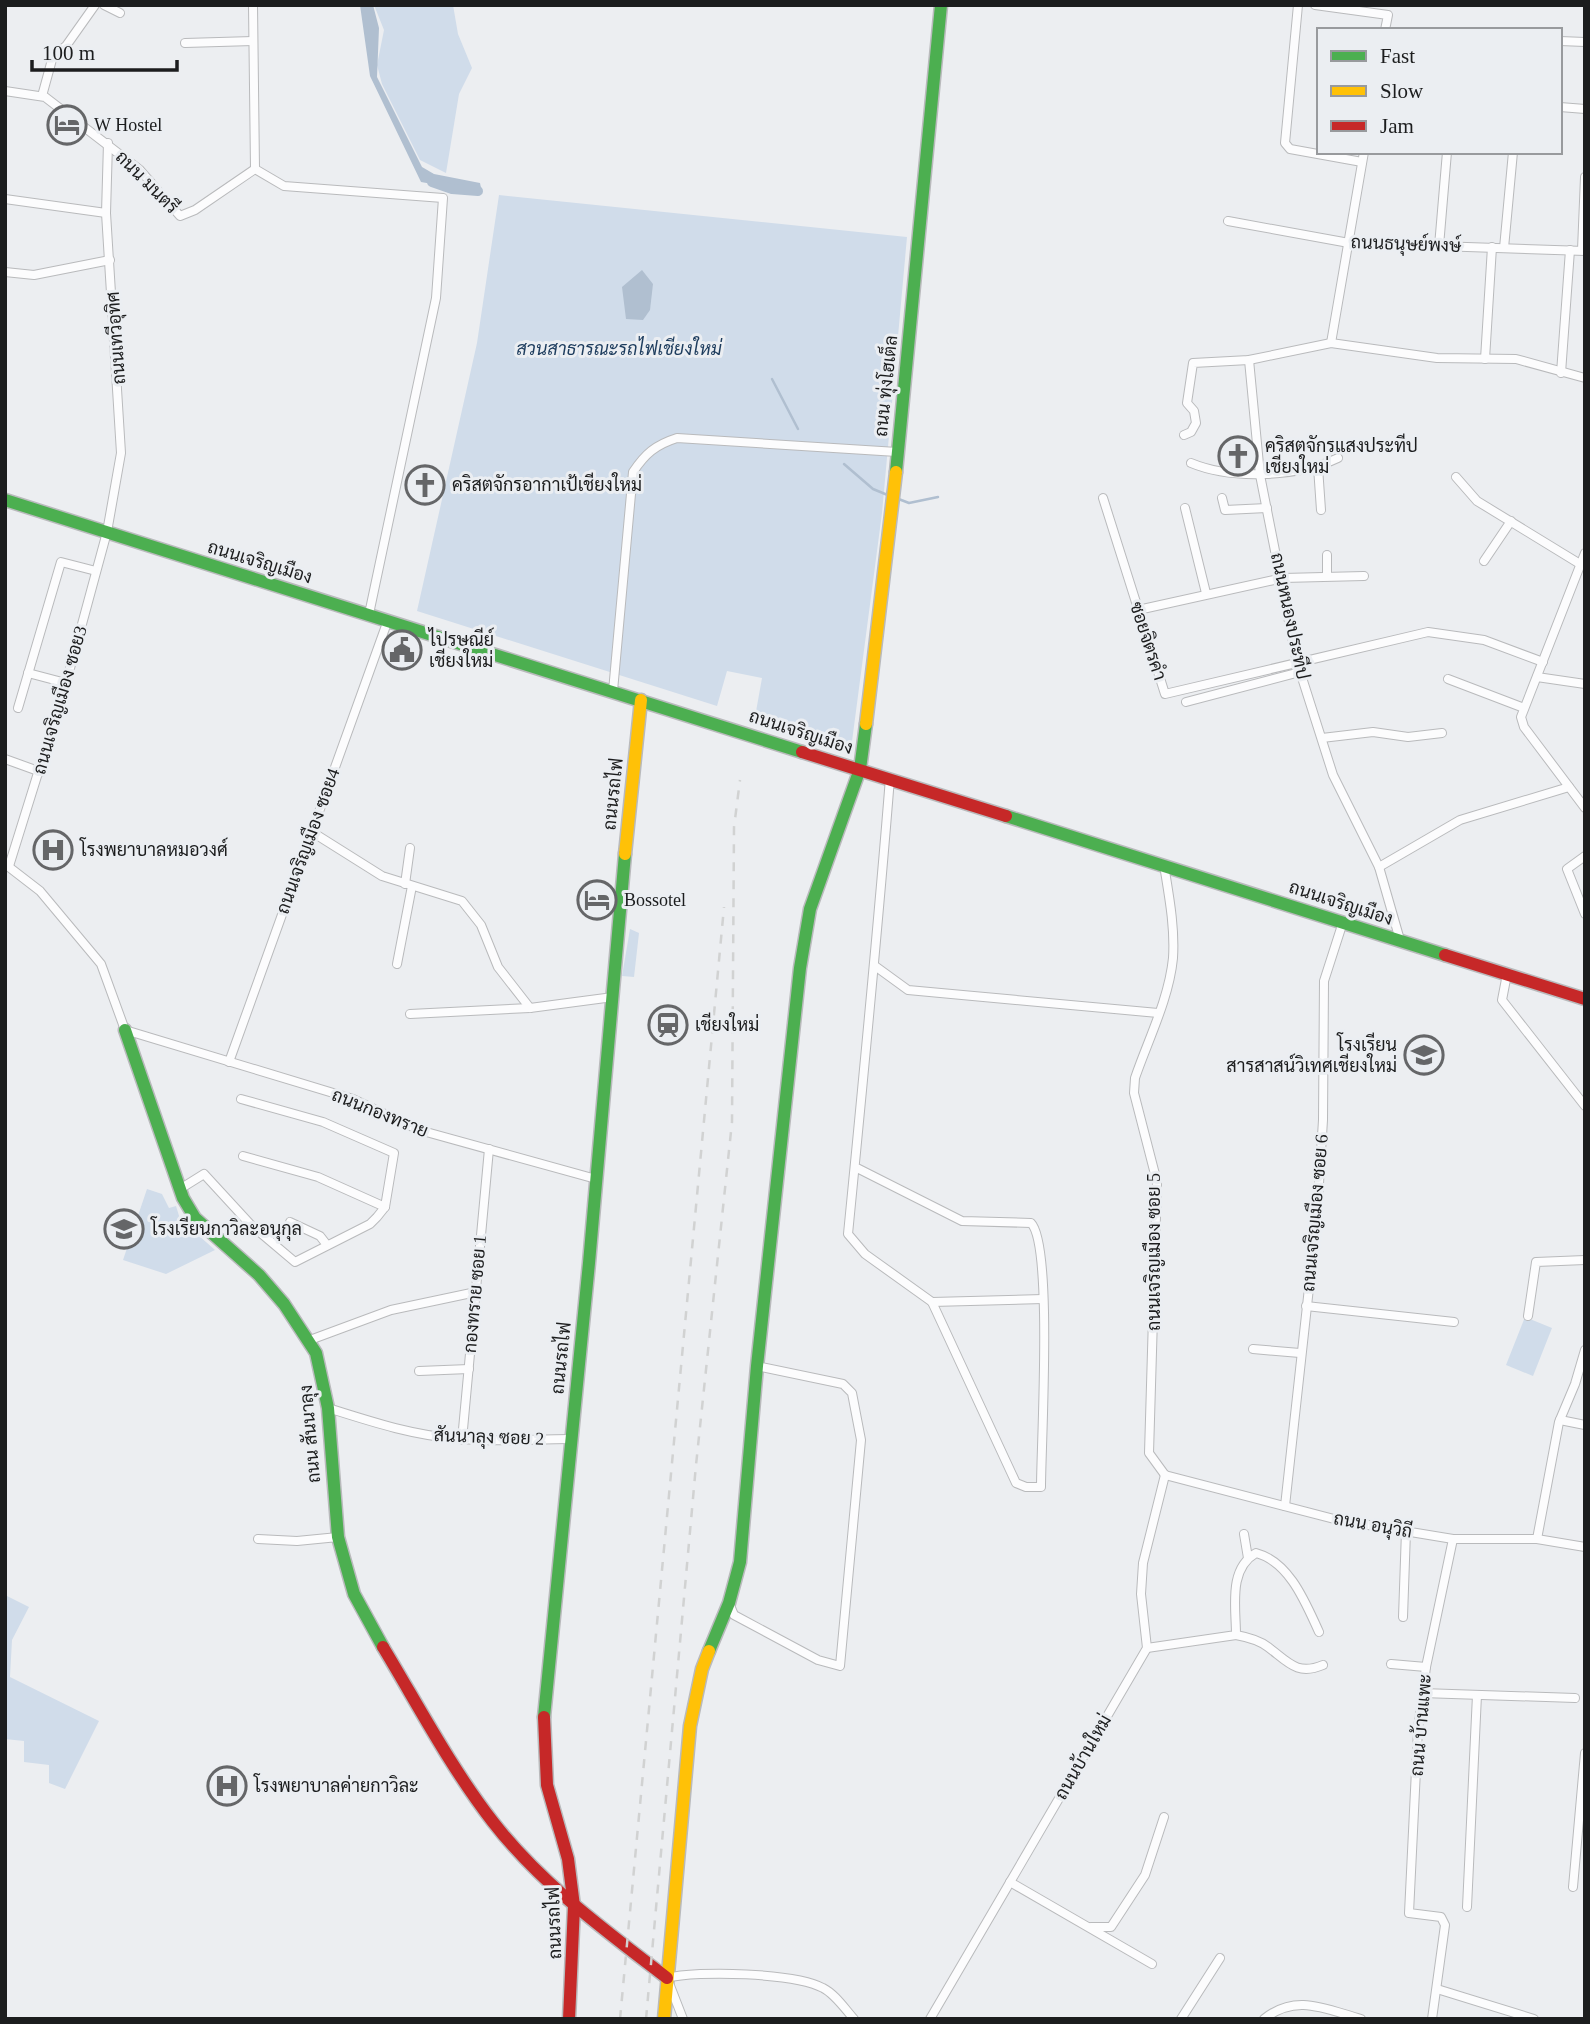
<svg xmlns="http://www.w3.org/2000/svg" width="1590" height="2024" font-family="'Times New Roman',Sarabun,serif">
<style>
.green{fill:#d0dcea}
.water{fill:#b0bfd0}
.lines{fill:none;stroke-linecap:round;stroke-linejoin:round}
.stream{stroke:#b0bfd0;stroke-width:2.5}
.canal{stroke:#b0bfd0;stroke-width:10}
.street-casing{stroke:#b9babc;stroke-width:10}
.fast-casing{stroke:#b9babc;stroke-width:15}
.slow-casing{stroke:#b9babc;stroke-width:15}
.jam-casing{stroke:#b9babc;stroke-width:15}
.street{stroke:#fcfcfd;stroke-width:8}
.fast{stroke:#4caf50;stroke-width:12}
.slow{stroke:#ffc107;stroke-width:12}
.jam{stroke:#c62828;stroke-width:12}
.rail{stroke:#d1d2d2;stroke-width:2.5;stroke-dasharray:9 9;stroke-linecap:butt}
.labels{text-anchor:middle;stroke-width:6;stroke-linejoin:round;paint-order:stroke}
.poi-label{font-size:18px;fill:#1c1d1e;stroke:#ebeef2;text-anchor:start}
.street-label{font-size:18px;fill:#1c1d1e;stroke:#ebeef2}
.park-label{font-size:18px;font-style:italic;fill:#1d3c5d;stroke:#ebeef2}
</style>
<rect width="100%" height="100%" fill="#eceef1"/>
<g class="green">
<polygon points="374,5 453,5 458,34 472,68 459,94 446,173 420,160 382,84 377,65 384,30"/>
<polygon points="499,195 907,237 882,513 851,749 755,717 762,678 727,671 717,706 417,611 477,343"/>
<polygon points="630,929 639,933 634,977 622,976"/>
<polygon points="147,1189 162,1194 169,1208 176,1206 180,1219 215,1250 166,1274 123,1260"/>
<polygon points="1525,1317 1552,1328 1533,1376 1506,1365"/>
<polygon points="5,1595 29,1607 12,1640 10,1677 99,1721 65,1789 49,1783 49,1765 24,1762 24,1741 5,1739"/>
</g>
<g class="water">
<polygon points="360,5 373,5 379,28 377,77 422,167 434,174 480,183 482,193 421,182 370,76"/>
<polygon points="642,270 653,284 650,310 643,320 626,319 622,287"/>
</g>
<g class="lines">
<g class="stream">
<polyline points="772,379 798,429"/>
<polyline points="844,464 873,489 890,496"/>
<polyline points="896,498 909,503 938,497"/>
</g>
<polyline class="canal" points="432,182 452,189 478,191"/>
<g class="street-casing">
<g id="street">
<polyline points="104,5 120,13"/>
<polyline points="253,5 255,169"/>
<polyline points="1298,5 1285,143 1290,149 1362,162"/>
<polyline points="1315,5 1388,15 1385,30"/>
<polyline points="1560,41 1585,42"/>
<polyline points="185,43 253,41"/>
<polyline points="5,91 45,97 140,170 180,216 195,210 255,169"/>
<polyline points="42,96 53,56 66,46 95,5"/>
<polyline points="1560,107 1585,109"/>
<polyline points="255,169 284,186 443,198 436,298 369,614"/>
<polyline points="5,199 106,213"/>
<polyline points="1228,221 1349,243 1585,251"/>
<polyline points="1439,246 1447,152"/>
<polyline points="1504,248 1513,152"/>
<polyline points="1582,250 1585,177"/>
<polyline points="5,272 34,275 110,260"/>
<polyline points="1331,343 1364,152"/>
<polyline points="1485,359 1492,247"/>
<polyline points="1249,360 1260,475 1297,662 1333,775 1379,867 1400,940"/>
<polyline points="1561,373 1570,250"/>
<polyline points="1184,435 1191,432 1196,423 1194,411 1187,403 1193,363 1249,360 1331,343 1437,358 1516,359 1585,378"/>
<path d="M1191 463C1232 480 1298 477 1338 458"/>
<polyline points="1318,467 1321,510"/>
<polyline points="1456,477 1477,501 1580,564"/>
<polyline points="1103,498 1165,694 1428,632 1484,640 1543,662"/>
<polyline points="1222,498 1225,510 1267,508"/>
<polyline points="1185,508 1206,593"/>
<polyline points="1585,553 1521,717 1524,727 1585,808"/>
<polyline points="1484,561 1511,521"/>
<polyline points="1327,576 1327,555"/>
<polyline points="1138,610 1283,578 1364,576"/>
<polyline points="28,673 66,683"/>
<polyline points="1537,677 1585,684"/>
<polyline points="1448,679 1524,708"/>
<path d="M613 691 633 472C645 454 655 445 677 438L897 452"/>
<polyline points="1186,702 1300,672"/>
<polyline points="18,708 61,562 96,571"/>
<polyline points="1322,738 1373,732 1408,737 1442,733"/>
<polyline points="5,759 41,772"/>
<polyline points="312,832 382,876 462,901 481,925 498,967 530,1008"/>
<polyline points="1585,856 1567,869 1585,914"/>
<polyline points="5,864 40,891 101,964 125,1030 353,1099 419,1130 596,1179"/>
<path d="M1164 865C1169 896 1175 927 1173 958 1169 999 1148 1040 1135 1078L1134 1093 1157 1182 1149 1453 1165 1475"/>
<polyline points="9,866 66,683 107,532 121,453 106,213 108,143"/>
<polyline points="1379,867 1460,820 1569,787"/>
<polyline points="405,884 410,848"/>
<polyline points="397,964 412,886"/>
<polyline points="875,966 908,990 1158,1013"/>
<polyline points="1507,974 1502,1000 1585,1106"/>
<polyline points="410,1014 530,1008 613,997"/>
<polyline points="229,1062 388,620"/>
<polyline points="243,1156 318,1177 385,1207"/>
<path d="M855 1167 962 1221 1031 1223C1053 1245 1041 1444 1041 1487H1026L1016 1483 932 1302 865 1254 848 1234C863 1082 878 930 890 778"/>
<polyline points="180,1189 204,1174 250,1224 295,1262 370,1224 377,1217 385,1207 394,1153 323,1122 241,1099"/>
<polyline points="290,1222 320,1236 327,1245"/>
<polyline points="932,1302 1043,1299"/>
<polyline points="1306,1306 1454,1322"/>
<polyline points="1528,1316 1536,1262 1585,1260"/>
<polyline points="310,1340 391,1310 476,1292"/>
<polyline points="1253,1349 1300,1353"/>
<polyline points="419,1371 469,1369"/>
<path d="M328 1408C372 1422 415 1436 461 1439 497 1442 534 1439 570 1439"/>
<polyline points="1560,1420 1585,1425"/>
<polyline points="462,1440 489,1149"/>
<polyline points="1165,1475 1338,1520 1453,1539 1537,1539 1585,1547"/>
<polyline points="1285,1506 1317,1215 1323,1120 1324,981 1343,922"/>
<polyline points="1244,1534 1248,1558"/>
<polyline points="258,1539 297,1541 338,1537"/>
<polyline points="1537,1539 1559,1422 1575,1384 1585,1350"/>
<polyline points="729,1603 734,1615 818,1660 840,1666 861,1440 852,1393 843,1384 757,1366"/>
<polyline points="1403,1617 1406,1531"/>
<path d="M1236 1635C1247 1637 1259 1640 1268 1647 1288 1662 1297 1676 1323 1665"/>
<path d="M1147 1648 1236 1635C1236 1607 1228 1569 1256 1553 1290 1562 1306 1604 1319 1632"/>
<polyline points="1391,1664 1426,1667"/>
<polyline points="1422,1693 1575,1698"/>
<polyline points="1010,1882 1152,1964"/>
<polyline points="1573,1887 1585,1753"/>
<polyline points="1467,1907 1477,1695"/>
<polyline points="1091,1927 1111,1927 1145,1875 1164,1817"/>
<polyline points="1437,1989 1534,2019"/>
<path d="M683 2019 667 1978C697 1970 796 1973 823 1988 835 1994 845 2009 854 2019"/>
<polyline points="930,2019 1147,1648 1141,1594 1143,1563 1165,1475"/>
<polyline points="1181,2019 1220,1958"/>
<path d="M1264 2019C1296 1993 1325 2009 1361 2019"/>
<polyline points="1432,2019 1445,1925 1441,1917 1409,1913 1418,1729 1426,1667 1453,1539"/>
</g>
</g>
<g class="fast-casing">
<g id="fast">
<polyline points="896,472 941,5"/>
<polyline points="5,500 802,752"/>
<polyline points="1006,816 1445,955"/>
<polyline points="125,1030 183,1198 195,1218 259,1275 284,1304 316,1353 328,1408 338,1537 354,1594 383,1647"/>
<polyline points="709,1651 729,1603 740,1562 757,1366 800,968 810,909 860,769 866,724"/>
<polyline points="544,1717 589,1263 625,854"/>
</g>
</g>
<g class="slow-casing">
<g id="slow">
<polyline points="866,724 896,472"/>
<polyline points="625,854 641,700"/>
<polyline points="664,2019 690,1726 702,1669 709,1651"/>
</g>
</g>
<g class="jam-casing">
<g id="jam">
<polyline points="802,752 1006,816"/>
<polyline points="1445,955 1585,999"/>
<path d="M383 1647C418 1705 451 1768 493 1822 541 1884 606 1931 667 1978"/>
<polyline points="544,1717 547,1785 568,1859 574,1906 569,2019"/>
</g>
</g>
<use href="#street" class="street"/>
<use href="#fast" class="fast"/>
<use href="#slow" class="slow"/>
<use href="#jam" class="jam"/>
<g class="rail">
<polyline points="620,2019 724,907"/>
<polyline points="646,2019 696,1465 732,1122 734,827 740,780"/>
</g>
</g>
<defs>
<g id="hotel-ring" transform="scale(2.0125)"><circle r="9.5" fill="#ebeef2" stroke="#656668" stroke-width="1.5"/><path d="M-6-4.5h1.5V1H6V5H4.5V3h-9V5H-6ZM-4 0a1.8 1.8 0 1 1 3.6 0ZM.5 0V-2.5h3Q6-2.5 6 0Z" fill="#656668"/></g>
<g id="church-ring" transform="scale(2.0125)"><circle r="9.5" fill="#ebeef2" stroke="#656668" stroke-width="1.5"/><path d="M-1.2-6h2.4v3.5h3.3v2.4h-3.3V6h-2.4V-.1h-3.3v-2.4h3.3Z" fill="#656668"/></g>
<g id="civic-ring" transform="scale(2.0125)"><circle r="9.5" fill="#ebeef2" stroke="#656668" stroke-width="1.5"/><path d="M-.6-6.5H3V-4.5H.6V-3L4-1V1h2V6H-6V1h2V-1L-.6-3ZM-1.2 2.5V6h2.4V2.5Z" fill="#656668"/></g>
<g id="hospital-ring" transform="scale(2.0125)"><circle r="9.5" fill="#ebeef2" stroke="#656668" stroke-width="1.5"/><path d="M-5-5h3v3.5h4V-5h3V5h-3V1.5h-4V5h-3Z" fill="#656668"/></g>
<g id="station-ring" transform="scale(2.0125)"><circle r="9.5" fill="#ebeef2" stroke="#656668" stroke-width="1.5"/><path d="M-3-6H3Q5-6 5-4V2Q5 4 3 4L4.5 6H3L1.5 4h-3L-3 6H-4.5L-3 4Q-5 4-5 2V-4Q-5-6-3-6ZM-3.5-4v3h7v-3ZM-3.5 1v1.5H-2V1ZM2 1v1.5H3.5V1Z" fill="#656668"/></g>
<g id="school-ring" transform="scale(2.0125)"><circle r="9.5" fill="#ebeef2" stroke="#656668" stroke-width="1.5"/><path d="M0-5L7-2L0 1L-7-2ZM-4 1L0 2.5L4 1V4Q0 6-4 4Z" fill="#656668"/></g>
</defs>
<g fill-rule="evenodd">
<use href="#hotel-ring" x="67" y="125"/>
<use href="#church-ring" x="1238" y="456"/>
<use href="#church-ring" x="425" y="485"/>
<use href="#civic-ring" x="402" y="650"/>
<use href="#hospital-ring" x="53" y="850"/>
<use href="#hotel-ring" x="597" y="900"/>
<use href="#station-ring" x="668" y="1025"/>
<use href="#school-ring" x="1424" y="1055"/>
<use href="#school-ring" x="124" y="1229"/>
<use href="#hospital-ring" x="227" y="1786"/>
</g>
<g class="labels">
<g class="poi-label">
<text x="94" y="131">W Hostel</text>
<text x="1265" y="452">คริสตจักรแสงประทีป<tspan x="1265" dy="21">เชียงใหม่</tspan></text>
<text x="452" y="491">คริสตจักรอากาเป้เชียงใหม่</text>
<text x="429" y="646">ไปรษณีย์<tspan x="429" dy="21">เชียงใหม่</tspan></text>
<text x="80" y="856">โรงพยาบาลหมอวงศ์</text>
<text x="624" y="906">Bossotel</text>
<text x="695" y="1031">เชียงใหม่</text>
<text x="1397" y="1051" text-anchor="end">โรงเรียน<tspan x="1397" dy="21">สารสาสน์วิเทศเชียงใหม่</tspan></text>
<text x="151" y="1235">โรงเรียนกาวิละอนุกุล</text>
<text x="254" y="1792">โรงพยาบาลค่ายกาวิละ</text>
</g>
<g class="street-label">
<text transform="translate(147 182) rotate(45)" y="6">ถนน มนตรี</text>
<text transform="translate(1406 244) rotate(2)" y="6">ถนนธนุษย์พงษ์</text>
<text transform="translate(116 338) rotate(-94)" y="6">ถนนเทวีอุทิศ</text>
<text transform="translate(886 386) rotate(-84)" y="6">ถนน ทุ่งโฮเต็ล</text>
<text transform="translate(260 562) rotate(17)" y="6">ถนนเจริญเมือง</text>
<text transform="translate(1290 616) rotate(78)" y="6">ถนนหนองประทีป</text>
<text transform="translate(1148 641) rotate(72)" y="6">ซอยจิตรคำ</text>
<text transform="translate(60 700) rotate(-74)" y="6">ถนนเจริญเมือง ซอย3</text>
<text transform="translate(801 732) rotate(18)" y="6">ถนนเจริญเมือง</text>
<text transform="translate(613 794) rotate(-84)" y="6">ถนนรถไฟ</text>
<text transform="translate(308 841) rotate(-70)" y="6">ถนนเจริญเมือง ซอย4</text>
<text transform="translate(1341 903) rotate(18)" y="6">ถนนเจริญเมือง</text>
<text transform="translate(380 1113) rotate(22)" y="6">ถนนกองทราย</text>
<text transform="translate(1315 1213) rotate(-85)" y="6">ถนนเจริญเมือง ซอย 6</text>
<text transform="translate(1154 1252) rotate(-90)" y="6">ถนนเจริญเมือง ซอย 5</text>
<text transform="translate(475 1294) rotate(-85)" y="6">กองทราย ซอย 1</text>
<text transform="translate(561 1358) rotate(-84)" y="6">ถนนรถไฟ</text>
<text transform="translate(310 1434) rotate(-95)" y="6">ถนน สันนาลุง</text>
<text transform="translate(489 1437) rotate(2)" y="6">สันนาลุง ซอย 2</text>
<text transform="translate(1373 1525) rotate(10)" y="6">ถนน อนุวิถี</text>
<text transform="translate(1421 1725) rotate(-85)" y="6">ถนน บ้านแพะ</text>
<text transform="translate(1083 1757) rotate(-60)" y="6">ถนนบ้านใหม่</text>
<text transform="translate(554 1923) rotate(-92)" y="6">ถนนรถไฟ</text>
</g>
<g class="park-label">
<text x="619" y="355">สวนสาธารณะรถไฟเชียงใหม่</text>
</g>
</g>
<rect width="1590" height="2024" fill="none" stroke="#1c1d1e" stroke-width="14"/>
<rect x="1317" y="28" width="245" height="126" fill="#ebeef2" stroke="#989a9d" stroke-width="2"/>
<rect x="1331" y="51" width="35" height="10" fill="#4caf50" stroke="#989a9d" stroke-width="2"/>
<text x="1380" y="63" font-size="21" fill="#1c1d1e">Fast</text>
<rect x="1331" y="86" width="35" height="10" fill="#ffc107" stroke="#989a9d" stroke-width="2"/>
<text x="1380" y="98" font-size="21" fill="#1c1d1e">Slow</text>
<rect x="1331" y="121" width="35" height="10" fill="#c62828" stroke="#989a9d" stroke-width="2"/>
<text x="1380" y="133" font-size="21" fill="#1c1d1e">Jam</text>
<path d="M32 60v10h145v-10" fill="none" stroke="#1c1d1e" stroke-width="3.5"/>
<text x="42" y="60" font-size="21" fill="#1c1d1e" stroke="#ebeef2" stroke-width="5" paint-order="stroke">100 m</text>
</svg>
